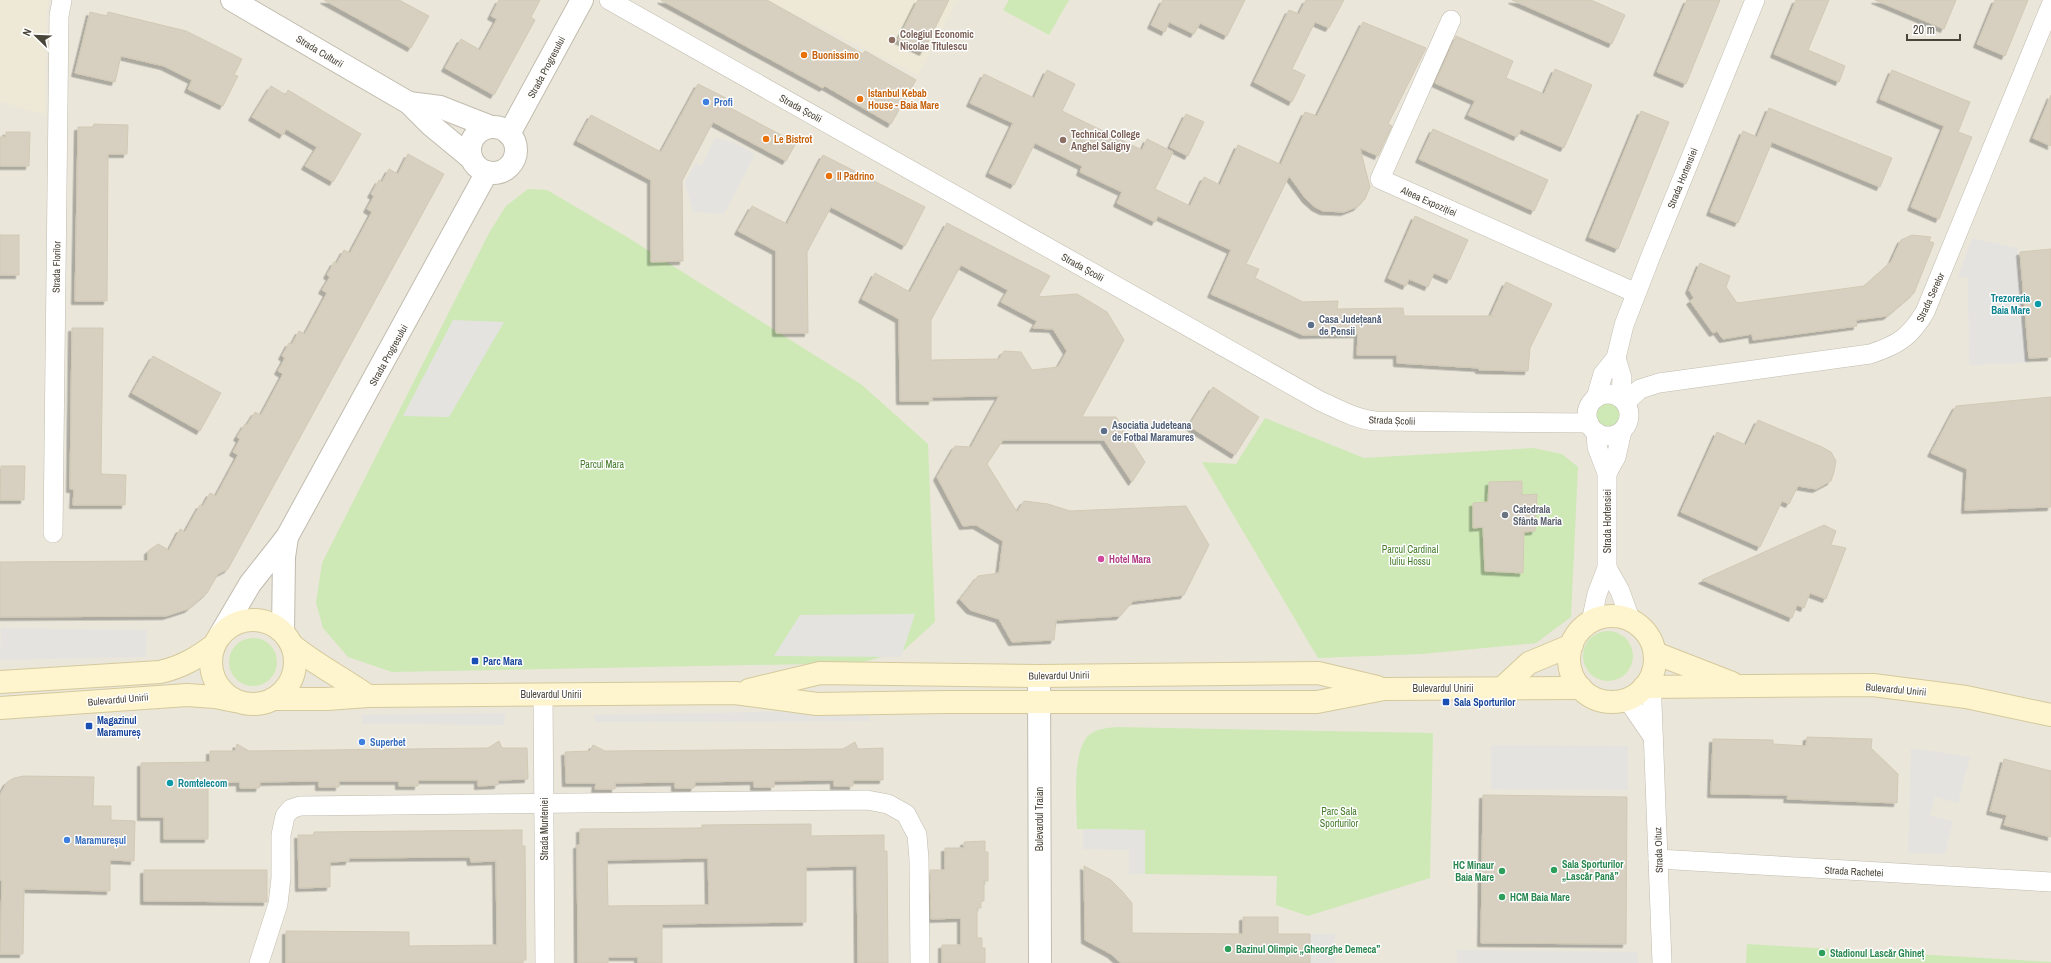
<svg xmlns="http://www.w3.org/2000/svg" width="2051" height="963" font-family="'Archivo Narrow',sans-serif">
<style>
.residential{fill:#eae6da}
.education{fill:#eee9d6}
.green{fill:#cee9b6}
.parking{fill:#e5e3e0}
.building{fill:#d7d0c1;stroke:#d2c9b4;fill-rule:evenodd;filter:url(#shadow)}
.lines{fill:none;stroke-linecap:round;stroke-linejoin:round}
.minor-casing{stroke:#c1bcae;stroke-width:20}
.tertiary-casing{stroke:#c1bcae;stroke-width:24}
.secondary-casing{stroke:#d5c99c;stroke-width:24}
.minor{stroke:#fff;stroke-width:19}
.tertiary{stroke:#fff;stroke-width:22}
.secondary{stroke:#fef5ce;stroke-width:22}
.education-dot{fill:#8d6e63;stroke:#fff;stroke-width:1.5}
.food-dot{fill:#e8710a;stroke:#fff;stroke-width:1.5}
.shop-dot{fill:#3f7fe0;stroke:#fff;stroke-width:1.5}
.culture-dot{fill:#0f9aa8;stroke:#fff;stroke-width:1.5}
.service-dot{fill:#5c6f8a;stroke:#fff;stroke-width:1.5}
.worship-dot{fill:#6b7280;stroke:#fff;stroke-width:1.5}
.hotel-dot{fill:#d1479c;stroke:#fff;stroke-width:1.5}
.transit-dot{fill:#1a4fb4;stroke:#fff;stroke-width:1.5}
.leisure-dot{fill:#2e9e5b;stroke:#fff;stroke-width:1.5}
.labels{text-anchor:middle;stroke-width:3;stroke-linejoin:round;paint-order:stroke}
.education-label{font-size:10px;font-weight:bold;fill:#785e54;stroke:#fff;text-anchor:start}
.street-label{font-size:10px;fill:#4a4539;stroke:#fff}
.food-label{font-size:10px;font-weight:bold;fill:#c56008;stroke:#fff;text-anchor:start}
.shop-label{font-size:10px;font-weight:bold;fill:#366cbe;stroke:#fff;text-anchor:start}
.culture-label{font-size:10px;font-weight:bold;fill:#0d838f;stroke:#fff;text-anchor:end}
.service-label{font-size:10px;font-weight:bold;fill:#4e5e75;stroke:#fff;text-anchor:start}
.park-label{font-size:10px;fill:#457d2c;stroke:#fff}
.worship-label{font-size:10px;font-weight:bold;fill:#5b616d;stroke:#fff;text-anchor:start}
.hotel-label{font-size:10px;font-weight:bold;fill:#b23c85;stroke:#fff;text-anchor:start}
.transit-label{font-size:10px;font-weight:bold;fill:#164399;stroke:#fff;text-anchor:start}
.leisure-label{font-size:10px;font-weight:bold;fill:#27864d;stroke:#fff;text-anchor:start}
</style>
<defs>
<filter id="shadow"><feDropShadow dx="-3.5" dy="3.5" stdDeviation="0" flood-color="#0004"/></filter>
</defs>
<rect width="100%" height="100%" fill="#f6f3ec"/>
<rect class="residential" x="0" y="0" width="2051" height="963"/>
<g class="education">
<polygon points="0,0 49,0 46,15 45,115 0,101"/>
<polygon points="767,0 957,0 918,75"/>
</g>
<g class="green">
<polygon points="1009,0 1069,0 1049,35 1003,10"/>
<polygon points="528,189 547,190 627,237 862,385 928,444 935,622 903,651 860,663 392,672 348,657 323,628 316,603 322,563 489,233 506,206"/>
<circle cx="1608" cy="415" r="12"/>
<polygon points="1265,418 1364,458 1533,448 1562,454 1578,467 1571,617 1536,643 1422,654 1318,658 1202,462 1236,464"/>
<circle cx="1608" cy="656" r="25"/>
<circle cx="253" cy="662" r="24"/>
<path d="M1116 727 1433 733 1430 878 1308 916 1276 905 1277 876 1145 874V830L1077 829C1077 807 1071 751 1089 735 1097 729 1106 728 1116 727Z"/>
<polygon points="1747,944 2051,962 2051,963 1746,963"/>
</g>
<g class="parking">
<polygon points="715,138 733,142 755,154 724,214 693,212 685,182 696,163 702,166"/>
<polygon points="1972,238 2017,248 2027,363 1969,365 1968,277 1958,278"/>
<polygon points="453,320 504,322 449,417 403,416"/>
<polygon points="915,614 901,657 774,656 800,615"/>
<polygon points="1,628 147,630 146,657 0,660"/>
<polygon points="870,710 869,721 595,722 594,715"/>
<polygon points="505,713 504,725 362,724 362,715"/>
<polygon points="1491,745 1628,746 1628,790 1491,789"/>
<polygon points="1911,748 1970,757 1958,803 1935,797 1930,816 1953,821 1945,854 1908,853"/>
<polygon points="1083,829 1145,830 1145,874 1129,874 1129,850 1083,849"/>
<rect x="1310" y="934" width="25" height="29"/>
<polygon points="1457,950 1637,952 1638,963 1457,963"/>
</g>
<g class="building">
<polygon points="324,0 399,0 429,16 411,48"/>
<polygon points="499,0 540,0 531,17 535,20 494,95 445,68 461,39 480,50 497,19 491,16"/>
<polygon points="661,0 767,0 863,54 865,51 916,80 891,124 825,86 823,88"/>
<polygon points="918,0 949,0 923,52 898,40"/>
<polygon points="1163,0 1245,0 1227,36 1200,23 1194,34 1169,22 1165,32 1151,25"/>
<polygon points="1306,0 1344,0 1329,28 1315,22 1292,69 1305,75 1292,102 1254,82 1289,10 1299,14"/>
<polygon points="1512,0 1591,0 1625,15 1612,44"/>
<polygon points="1687,0 1720,0 1686,84 1657,72"/>
<polygon points="1796,0 1829,0 1808,50 1845,66 1839,82 1774,54"/>
<polygon points="1875,0 1956,0 1944,29"/>
<polygon points="1995,0 2028,0 2005,56 1977,44"/>
<polygon points="90,12 107,16 108,12 186,31 242,59 234,75 238,76 223,106 188,89 192,80 164,66 121,56 115,82 75,73"/>
<polygon points="1363,22 1426,48 1388,124 1392,126 1378,156 1360,148 1370,187 1365,199 1357,207 1344,212 1323,211 1315,207 1306,199 1289,176 1246,264 1259,269 1255,278 1303,302 1338,301 1337,309 1403,308 1404,316 1493,316 1491,315 1506,282 1552,304 1530,348 1528,371 1479,370 1479,368 1397,363 1397,355 1357,355 1358,334 1303,335 1211,294 1231,250 1158,216 1155,222 1117,203 1122,192 1080,172 1082,166 1035,143 1014,185 989,173 1013,123 970,103 984,74 1034,98 1047,70 1075,84 1062,111 1142,150 1147,139 1173,152 1155,189 1190,206 1204,177 1220,185 1238,145 1282,165 1281,164 1305,112 1317,116"/>
<polygon points="1456,36 1513,61 1506,78 1544,94 1555,69 1592,85 1564,148 1521,129 1517,137 1468,115 1475,101 1435,83"/>
<polygon points="1892,70 1970,102 1958,132 1972,137 1939,219 1911,207 1944,126 1880,99"/>
<polygon points="698,84 726,98 723,104 796,143 786,161 713,122 682,181 683,261 651,262 651,180 577,141 591,115 661,152"/>
<polygon points="271,86 286,95 288,90 361,134 333,182 305,166 317,147 286,129 283,135 252,117"/>
<polygon points="2051,95 2051,146 2033,138"/>
<polygon points="1769,108 1892,158 1880,187 1772,142 1738,223 1710,212 1743,131 1757,137"/>
<polygon points="1641,111 1669,122 1618,249 1589,237"/>
<polygon points="1186,114 1204,122 1188,156 1170,147"/>
<polygon points="94,124 128,125 127,154 108,154 107,301 75,301 78,127 93,127"/>
<polygon points="1433,129 1548,180 1534,211 1419,159"/>
<polygon points="6,132 30,132 29,166 0,166 0,137 6,137"/>
<polygon points="408,154 444,174 228,569 218,574 207,593 188,609 166,616 0,617 0,562 148,561 148,551 158,544 169,550 180,529 185,532 200,505 203,506 210,493 216,496 238,455 233,452 240,439 237,437 245,424 247,425 255,412 261,415 283,374 278,371 285,358 282,356 289,343 292,344 299,331 305,334 327,293 322,290 330,277 327,275 334,262 337,263 344,250 350,253 372,212 367,209 374,196 371,194 379,180 382,182 389,169 398,174"/>
<polygon points="823,155 925,207 905,246 831,207 807,252 808,333 776,333 776,251 738,231 752,206 787,224"/>
<polygon points="1415,216 1468,240 1450,280 1434,273 1428,287 1409,279 1406,286 1388,278"/>
<path d="M947 223 1050 276 1038 297 1077 294 1107 312 1124 340 1082 417H1116L1145 462 1132 482 1104 440H1003L987 464 1017 512 1024 501 1048 504 1070 511 1186 506 1209 545 1184 595 1133 601 1120 616 1056 620 1054 640 1012 642 999 619 970 610 960 599 978 576 999 573 1003 541 976 525 963 526 937 477 955 446 971 447 999 396 932 397V401H900L899 319 862 299 875 273 910 292ZM961 265 1008 290 1001 302 1037 321 1033 328 1053 329 1067 351 1058 367 1032 370 1021 352 1004 351 999 359 931 360V320Z"/>
<rect x="0" y="235" width="19" height="40"/>
<polygon points="1912,235 1931,237 1929,241 1934,243 1914,293 1887,316 1856,320 1857,326 1753,340 1752,334 1723,339 1717,331 1713,333 1690,301 1694,298 1689,290 1700,263 1730,276 1726,287 1737,303 1864,286 1891,262 1901,240"/>
<polygon points="2051,249 2051,357 2029,358 2020,252"/>
<polygon points="72,328 103,328 101,474 126,475 125,505 73,505 74,489 70,489"/>
<polygon points="153,356 221,393 200,431 132,393"/>
<polygon points="1213,387 1259,417 1235,455 1189,426"/>
<polygon points="2051,397 2051,507 1965,510 1967,469 1931,453 1956,406"/>
<polygon points="1758,420 1822,447 1831,452 1836,461 1834,472 1831,481 1816,489 1798,486 1789,504 1782,501 1760,547 1681,512 1717,432 1746,445"/>
<polygon points="1,466 25,466 24,500 0,500"/>
<polygon points="1522,481 1522,495 1537,494 1535,531 1524,532 1523,573 1485,571 1483,527 1473,528 1473,503 1488,502 1489,482"/>
<polygon points="1824,525 1836,531 1831,545 1846,548 1826,599 1810,593 1804,608 1797,605 1792,618 1702,580"/>
<polygon points="1807,737 1872,739 1871,748 1898,774 1897,803 1787,799 1788,795 1711,794 1713,739 1773,740 1773,744 1806,746"/>
<polygon points="499,741 502,748 527,748 528,779 498,780 498,785 478,786 478,780 418,780 418,786 399,786 399,781 339,781 339,787 319,787 319,781 260,782 259,788 240,788 240,782 208,783 208,839 164,839 164,817 141,817 141,763 210,762 210,751 235,751 237,744 249,751 488,748"/>
<polygon points="855,742 858,749 883,748 883,780 853,780 853,786 834,786 834,780 774,781 774,787 754,787 754,781 695,782 694,788 675,788 675,782 615,783 615,789 595,789 596,783 566,783 565,752 590,751 593,745 605,751 843,749"/>
<polygon points="2004,759 2051,771 2051,837 2004,825 2007,815 1990,811"/>
<polygon points="24,776 94,777 93,806 111,806 111,820 135,821 134,861 110,860 110,891 24,889 23,954 0,954 2,880 0,880 0,795 7,782 14,778"/>
<polygon points="1483,795 1627,797 1626,944 1481,943"/>
<path d="M811 824V836L884 835V851H887L888 963H858L857 866 806 867V922L662 924V963H638V957H608V963H578L577 845H580V829L702 828V825ZM708 858 709 905 608 906 607 860Z"/>
<polygon points="522,830 522,846 525,846 526,960 523,960 523,963 286,963 286,931 409,932 409,946 497,945 496,861 471,862 470,857 349,858 349,861 330,862 330,887 299,888 298,835 314,835 314,832"/>
<polygon points="985,841 985,852 988,852 988,881 984,881 984,901 981,901 981,908 977,908 977,938 982,938 982,948 985,948 985,963 942,963 942,945 961,945 961,918 931,919 930,870 945,870 945,848 964,848 964,842"/>
<polygon points="1084,866 1111,880 1122,891 1132,903 1132,933 1243,934 1243,917 1278,917 1278,934 1310,934 1310,963 1121,963 1111,954 1085,940"/>
<polygon points="144,870 267,870 267,902 144,901"/>
</g>
<g class="lines">
<g class="minor-casing">
<g id="minor">
<path d="M609 0 1320 401C1338 409 1355 419 1375 421L1589 423"/>
<polyline points="1451,20 1380,179 1636,293"/>
<polyline points="1616,358 1622,378 1621,398"/>
<circle cx="1608" cy="415" r="21"/>
<polyline points="1596,398 1603,374 1616,358 1624,325 1650,258 1755,0"/>
<path d="M1625 403 1640 389 1659 383 1870 354C1898 345 1910 337 1925 312L2051 5"/>
<polyline points="1607,473 1616,457 1622,431"/>
<polyline points="53,533 59,16 62,0"/>
<polyline points="1607,568 1620,591 1630,619"/>
<polyline points="1591,622 1597,594 1607,568 1607,473 1597,447 1596,432"/>
<polyline points="1651,677 1662,963"/>
<polyline points="543,694 545,963"/>
<polyline points="1627,699 1653,737"/>
<polyline points="1658,859 2051,882"/>
<polyline points="259,963 278,904 281,878 281,835 285,816 291,809 300,806 867,800 888,804 906,814 917,835 919,859 920,963"/>
</g>
</g>
<g class="tertiary-casing">
<g id="tertiary">
<polyline points="232,0 409,103 431,125 471,158"/>
<polyline points="409,103 440,107 491,127"/>
<circle cx="493" cy="150" r="23"/>
<polyline points="509,134 582,0"/>
<polyline points="283,632 284,557 287,537"/>
<polyline points="220,635 250,584 287,537 487,172"/>
<polyline points="1039,676 1040,963"/>
</g>
</g>
<g class="secondary-casing">
<g id="secondary">
<circle cx="1612" cy="659" r="43"/>
<circle cx="253" cy="662" r="42"/>
<path d="M292 645C316 665 343 678 368 696"/>
<polyline points="1655,653 1732,683"/>
<path d="M0 682 160 672C182 667 197 658 214 645"/>
<polyline points="1644,687 1873,685 1966,697 2051,715"/>
<polyline points="1502,688 1529,663 1572,645"/>
<polyline points="749,690 820,673 1039,676 1318,673 1377,687"/>
<polyline points="273,699 327,699 368,696 735,693 817,704 946,702 1317,702 1384,689 1581,688"/>
<polyline points="0,708 187,695 215,697 235,701"/>
</g>
</g>
<use href="#minor" class="minor"/>
<use href="#tertiary" class="tertiary"/>
<use href="#secondary" class="secondary"/>
</g>
<g class="education-dot">
<circle cx="892" cy="40" r="4"/>
<circle cx="1063" cy="140" r="4"/>
</g>
<g class="food-dot">
<circle cx="804" cy="55" r="4"/>
<circle cx="860" cy="99" r="4"/>
<circle cx="766" cy="139" r="4"/>
<circle cx="829" cy="176" r="4"/>
</g>
<g class="shop-dot">
<circle cx="706" cy="102" r="4"/>
<circle cx="362" cy="742" r="4"/>
<circle cx="67" cy="840" r="4"/>
</g>
<g class="culture-dot">
<circle cx="2038" cy="304" r="4"/>
<circle cx="170" cy="783" r="4"/>
</g>
<g class="service-dot">
<circle cx="1311" cy="325" r="4"/>
<circle cx="1104" cy="431" r="4"/>
</g>
<circle class="worship-dot" cx="1505" cy="515" r="4"/>
<circle class="hotel-dot" cx="1101" cy="559" r="4"/>
<g class="transit-dot">
<rect x="471" y="657" width="8" height="8" rx="2"/>
<rect x="1442" y="698" width="8" height="8" rx="2"/>
<rect x="85" y="722" width="8" height="8" rx="2"/>
</g>
<g class="leisure-dot">
<circle cx="1554" cy="870" r="4"/>
<circle cx="1502" cy="871" r="4"/>
<circle cx="1502" cy="897" r="4"/>
<circle cx="1228" cy="949" r="4"/>
<circle cx="1822" cy="953" r="4"/>
</g>
<g class="labels">
<g class="education-label">
<text x="900" y="38">Colegiul Economic<tspan x="900" dy="12">Nicolae Titulescu</tspan></text>
<text x="1071" y="138">Technical College<tspan x="1071" dy="12">Anghel Saligny</tspan></text>
</g>
<g class="street-label">
<text transform="translate(320 51) rotate(31)" y="4">Strada Culturii</text>
<text transform="translate(546 67) rotate(-62)" y="4">Strada Progresului</text>
<text transform="translate(801 108) rotate(29)" y="4">Strada Școlii</text>
<text transform="translate(1682 178) rotate(-68)" y="4">Strada Hortensiei</text>
<text transform="translate(1429 201) rotate(24)" y="4">Aleea Expoziției</text>
<text transform="translate(56 267) rotate(-89)" y="4">Strada Florilor</text>
<text transform="translate(1083 267) rotate(29)" y="4">Strada Școlii</text>
<text transform="translate(1930 297) rotate(-65)" y="4">Strada Serelor</text>
<text transform="translate(388 355) rotate(-61)" y="4">Strada Progresului</text>
<text transform="translate(1392 420) rotate(2)" y="4">Strada Școlii</text>
<text transform="translate(1607 521) rotate(-90)" y="4">Strada Hortensiei</text>
<text transform="translate(1059 675) rotate(-1)" y="4">Bulevardul Unirii</text>
<text x="1443" y="692">Bulevardul Unirii</text>
<text transform="translate(1896 689) rotate(5)" y="4">Bulevardul Unirii</text>
<text x="551" y="698">Bulevardul Unirii</text>
<text transform="translate(118 699) rotate(-5)" y="4">Bulevardul Unirii</text>
<text transform="translate(1039 819) rotate(-90)" y="4">Bulevardul Traian</text>
<text transform="translate(544 829) rotate(-90)" y="4">Strada Munteniei</text>
<text transform="translate(1658 850) rotate(-92)" y="4">Strada Oituz</text>
<text transform="translate(1854 871) rotate(3)" y="4">Strada Rachetei</text>
</g>
<g class="food-label">
<text x="812" y="59">Buonissimo</text>
<text x="868" y="97">Istanbul Kebab<tspan x="868" dy="12">House - Baia Mare</tspan></text>
<text x="774" y="143">Le Bistrot</text>
<text x="837" y="180">Il Padrino</text>
</g>
<g class="shop-label">
<text x="714" y="106">Profi</text>
<text x="370" y="746">Superbet</text>
<text x="75" y="844">Maramureșul</text>
</g>
<g class="culture-label">
<text x="2030" y="302">Trezoreria<tspan x="2030" dy="12">Baia Mare</tspan></text>
<text x="178" y="787" text-anchor="start">Romtelecom</text>
</g>
<g class="service-label">
<text x="1319" y="323">Casa Județeană<tspan x="1319" dy="12">de Pensii</tspan></text>
<text x="1112" y="429">Asociatia Judeteana<tspan x="1112" dy="12">de Fotbal Maramures</tspan></text>
</g>
<g class="park-label">
<text x="602" y="468">Parcul Mara</text>
<text x="1410" y="553">Parcul Cardinal<tspan x="1410" dy="12">Iuliu Hossu</tspan></text>
<text x="1339" y="815">Parc Sala<tspan x="1339" dy="12">Sporturilor</tspan></text>
</g>
<g class="worship-label">
<text x="1513" y="513">Catedrala<tspan x="1513" dy="12">Sfânta Maria</tspan></text>
</g>
<g class="hotel-label">
<text x="1109" y="563">Hotel Mara</text>
</g>
<g class="transit-label">
<text x="483" y="665">Parc Mara</text>
<text x="1454" y="706">Sala Sporturilor</text>
<text x="97" y="724">Magazinul<tspan x="97" dy="12">Maramureș</tspan></text>
</g>
<g class="leisure-label">
<text x="1562" y="868">Sala Sporturilor<tspan x="1562" dy="12">„Lascăr Pană”</tspan></text>
<text x="1494" y="869" text-anchor="end">HC Minaur<tspan x="1494" dy="12">Baia Mare</tspan></text>
<text x="1510" y="901">HCM Baia Mare</text>
<text x="1236" y="953">Bazinul Olimpic „Gheorghe Demeca”</text>
<text x="1830" y="957">Stadionul Lascăr Ghineț</text>
</g>
</g>
<g transform="translate(36 36) rotate(293)" stroke="#ffffff" stroke-width="3" paint-order="stroke">
<path d="M0-3L7 15L0 10L-7 15Z" fill="#4a4539"/>
<text y="-6" font-size="11" font-weight="bold" text-anchor="middle" fill="#4a4539">N</text>
</g>
<path d="M1907 34v6h53v-6" fill="none" stroke="#4a4539" stroke-width="2"/>
<text x="1913" y="34" font-size="12" fill="#4a4539" stroke="#ffffff" stroke-width="3" paint-order="stroke">20 m</text>
</svg>
